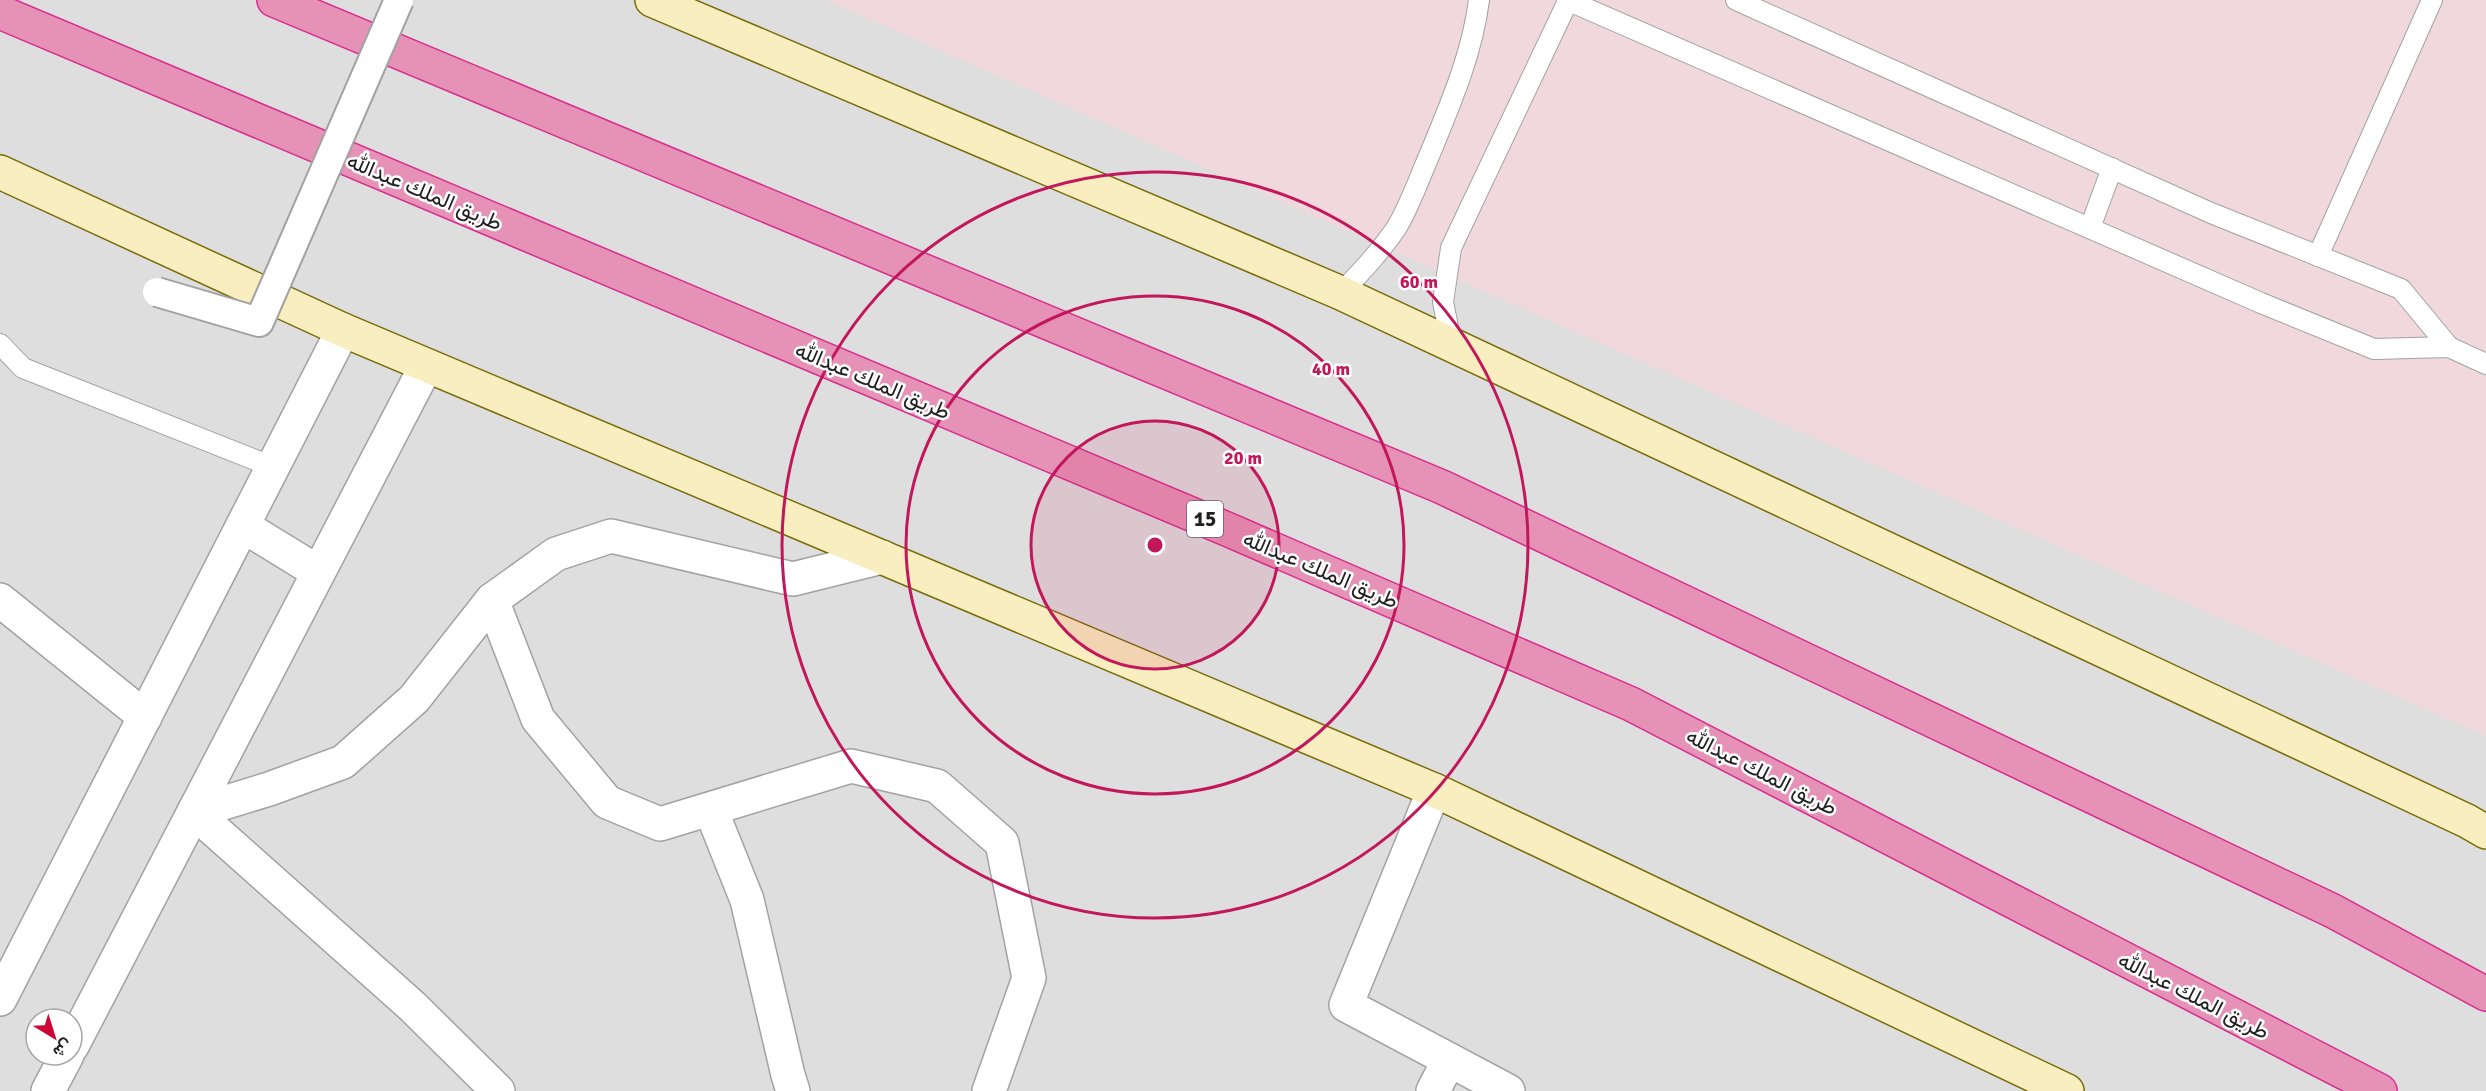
<svg xmlns="http://www.w3.org/2000/svg" width="2486" height="1091" font-family="Signika,Vazirmatn,sans-serif">
<style>
.residential{fill:#dfdede;fill-rule:evenodd}
.commercial{fill:#f1d8dd}
.lines{fill:none;stroke-linecap:round;stroke-linejoin:round}
.service-casing{stroke:#a2a2a2;stroke-width:22}
.minor-casing{stroke:#a2a2a2;stroke-width:36}
.tertiary-casing{stroke:#a2a2a2;stroke-width:36}
.secondary-casing{stroke:#796b07;stroke-width:36}
.motorway-casing{stroke:#d82c90;stroke-width:36}
.service{stroke:#fff;stroke-width:20}
.minor{stroke:#fff;stroke-width:33}
.tertiary{stroke:#fff;stroke-width:33}
.secondary{stroke:#f9eebf;stroke-width:33}
.motorway{stroke:#e692b6;stroke-width:33}
.pedestrian-bridge-casing{stroke:#a2a2a2;stroke-width:32;stroke-linecap:butt}
.pedestrian-bridge{stroke:#fff;stroke-width:28}
.ring{fill:none;stroke:#c2185b;stroke-width:3}
.labels{text-anchor:middle;stroke-width:5;stroke-linejoin:round;paint-order:stroke}
.shield{fill:#fff;stroke:#646464;stroke-width:1.5}
.shield-label{font-size:21px;font-weight:bold;fill:#212121}
.street-label{font-size:22px;fill:#212121;stroke:#fff}
.centre{fill:#c2185b;stroke:#fff;stroke-width:3}
.ring-label{font-size:18px;text-anchor:middle;font-weight:bold;fill:#c2185b;stroke:#fff;stroke-width:5;stroke-linejoin:round;paint-order:stroke}
</style>
<rect width="100%" height="100%" fill="#f1ece8"/>
<path class="residential" d="M0 0H2486V1091H0ZM36 1019H72V1055H36Z"/>
<polygon class="commercial" points="827,0 2486,0 2486,736"/>
<g class="lines">
<g class="service-casing">
<g id="service">
<polyline points="1567,0 2261,303 2374,349 2449,347 2486,364"/>
<polyline points="1736,0 2211,213 2401,289 2449,347"/>
<polyline points="2090,228 2112,168"/>
<polyline points="2318,256 2432,0"/>
<path d="M1341 293C1361 272 1381 251 1397 227 1410 205 1419 179 1429 156 1450 105 1472 55 1479 0"/>
<polyline points="0,344 23,368 273,467"/>
<polyline points="1452,347 1443,302 1451,248 1568,1"/>
</g>
</g>
<g class="minor-casing">
<g id="minor">
<polyline points="243,526 318,572"/>
<polyline points="0,600 145,717"/>
<polyline points="492,600 538,719 607,802 660,824 851,766 937,786 1002,843 1029,978 989,1091"/>
<polyline points="1434,790 1346,1005 1508,1091"/>
<polyline points="711,810 747,900 788,1075 793,1091"/>
<polyline points="194,812 269,789 343,762 414,699 492,600 556,554 611,536 793,579 882,557"/>
<polyline points="194,812 412,1006 498,1091"/>
<polyline points="1433,1091 1449,1060"/>
</g>
</g>
<g class="tertiary-casing">
<g id="tertiary">
<polyline points="0,999 343,330"/>
<polyline points="72,1046 426,366"/>
<polyline points="48,1091 67,1055"/>
</g>
</g>
<g class="secondary-casing">
<g id="secondary">
<polyline points="652,0 1341,293 2467,821 2486,832"/>
<polyline points="0,172 343,330 1434,790 2067,1091"/>
</g>
</g>
<g class="motorway-casing">
<g id="motorway">
<polyline points="274,0 1442,487 2333,911 2486,994"/>
<polyline points="0,12 1229,530 1631,704 2380,1091"/>
</g>
</g>
<use href="#service" class="service"/>
<use href="#minor" class="minor"/>
<use href="#tertiary" class="tertiary"/>
<use href="#secondary" class="secondary"/>
<use href="#motorway" class="motorway"/>
<g class="pedestrian-bridge-casing">
<polyline id="pedestrian-bridge" points="157,292 259,322 399,0"/>
</g>
<use href="#pedestrian-bridge" class="pedestrian-bridge"/>
</g>
<circle cx="1155" cy="545" r="124" fill="#c2185b" fill-opacity=".12"/>
<g class="ring">
<circle cx="1155" cy="545" r="124"/>
<circle cx="1155" cy="545" r="249"/>
<circle cx="1155" cy="545" r="373"/>
</g>
<g class="labels">
<rect class="shield" x="1187" y="501" width="36" height="36" rx="4.5"/>
<g class="shield-label">
<text x="1205" y="526">15</text>
</g>
<g class="street-label">
<text transform="translate(425 191) rotate(23)" y="8">طريق الملك عبدالله</text>
<text transform="translate(873 380) rotate(23)" y="8">طريق الملك عبدالله</text>
<text transform="translate(1321 569) rotate(23)" y="8">طريق الملك عبدالله</text>
<text transform="translate(1762 771) rotate(27)" y="8">طريق الملك عبدالله</text>
<text transform="translate(2194 995) rotate(27)" y="8">طريق الملك عبدالله</text>
</g>
</g>
<circle cx="1155" cy="545" r="9" class="centre"/>
<g class="ring-label">
<text x="1419" y="288">60 m</text>
<text x="1331" y="375">40 m</text>
<text x="1243" y="464">20 m</text>
</g>
<g transform="translate(54 1037) rotate(142)"><circle r="28" fill="#ffffff" stroke="#a6a6a6" stroke-width="1.5"/>
<path d="M0-4.5L10 22L0 15L-10 22Z" fill="#ce0434"/>
<text y="-9" font-size="16" font-weight="bold" text-anchor="middle" fill="#212121">ش</text>
</g>
</svg>
